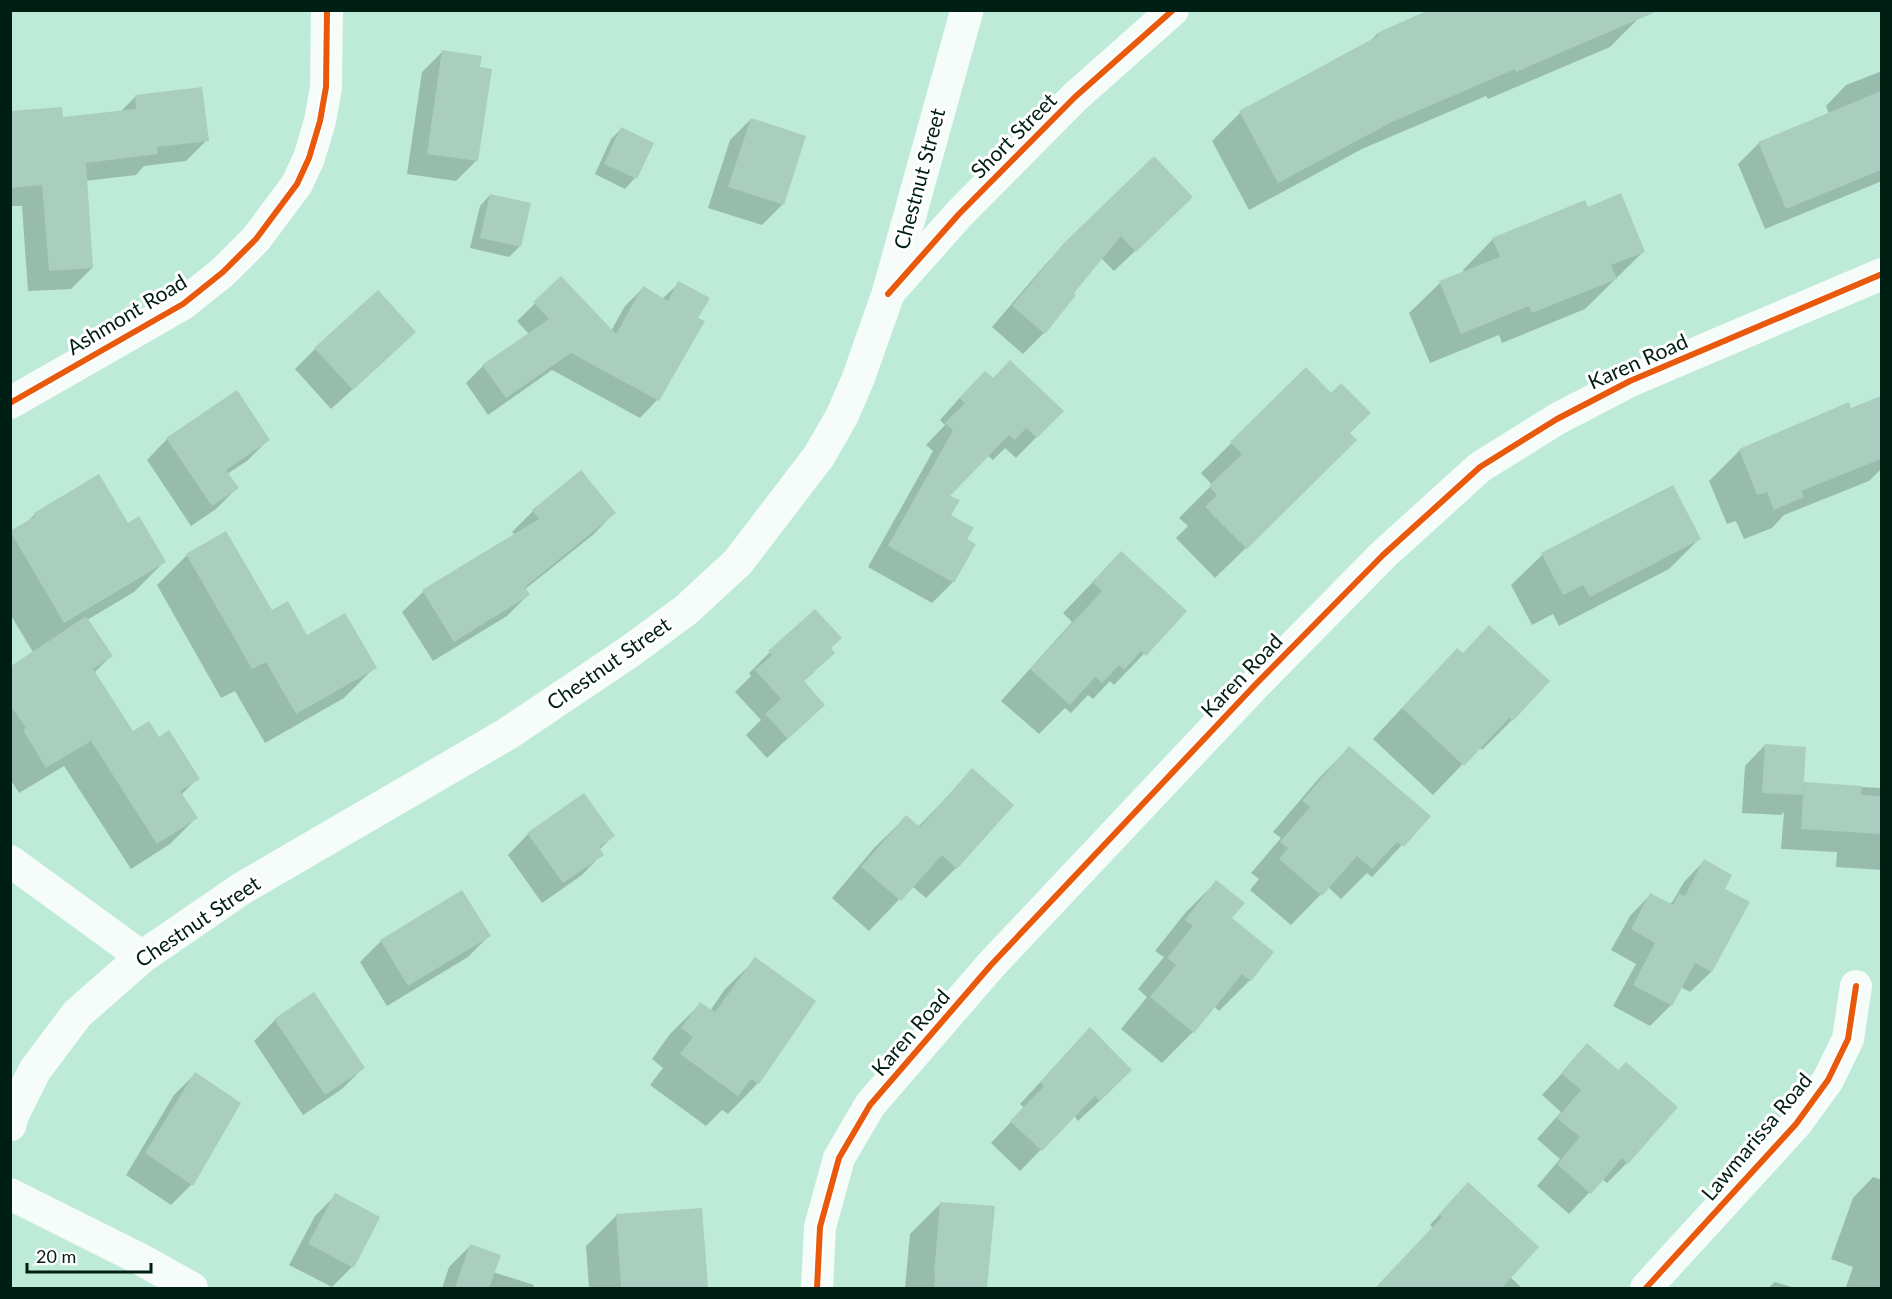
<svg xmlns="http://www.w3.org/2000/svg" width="1892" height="1299" font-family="Lato,sans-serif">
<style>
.shadow{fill:#0003}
.building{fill:#a9cdbe}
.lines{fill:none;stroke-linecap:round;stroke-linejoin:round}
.minor{stroke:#f5fcf9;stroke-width:32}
.secondary{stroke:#f5fcf9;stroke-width:33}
.cycleway-casing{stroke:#fff;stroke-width:10}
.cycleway{stroke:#e8590c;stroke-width:6}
.labels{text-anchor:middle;stroke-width:6;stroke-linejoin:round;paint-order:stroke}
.street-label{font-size:21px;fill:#001f14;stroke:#fff}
</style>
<rect width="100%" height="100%" fill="#beebd8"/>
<g class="shadow">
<polygon points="1638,19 1610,47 1488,99 1486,96 1362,149 1249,210 1212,141 1240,113 1367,44 1377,34"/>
<polygon points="443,51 477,160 456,181 407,174 422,72"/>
<polygon points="1882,71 1882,181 1765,229 1738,164 1759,143 1829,114 1826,106 1846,85"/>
<polygon points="135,97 207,140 186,161 144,166 136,175 85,181 92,268 71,289 28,291 22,206 10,206 10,112 61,119 120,112"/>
<polygon points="751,119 805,137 782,205 762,225 708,208 730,140"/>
<polygon points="621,129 652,144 635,178 625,189 595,174 611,139"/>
<polygon points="490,195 520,246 509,257 470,248 480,206"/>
<polygon points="1587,209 1643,252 1585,309 1502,343 1499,335 1430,363 1409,313 1440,283 1464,273 1463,270 1493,239"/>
<polygon points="1170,218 1114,271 1101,258 1072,293 1044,333 1023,354 992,327 1044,266 1065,244"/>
<polygon points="561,278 611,331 625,306 643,288 662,299 679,283 696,319 675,369 657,400 640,418 552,370 488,415 466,383 483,366 529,334 517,321"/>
<polygon points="315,349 393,353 331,409 295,369"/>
<polygon points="1306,369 1348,433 1325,471 1215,578 1176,538 1188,526 1179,518 1212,485 1201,473"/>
<polygon points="993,379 1062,411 1016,458 1005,448 993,460 987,455 948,496 949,516 965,540 953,582 932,603 868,567 933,451 926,445 945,425 940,420 964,393"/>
<polygon points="1877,399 1882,409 1882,468 1869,481 1784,515 1772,528 1744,539 1736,521 1727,524 1709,481 1740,450"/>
<polygon points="167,439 268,440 247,461 227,474 237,488 216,509 191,526 147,460"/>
<polygon points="1672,487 1699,539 1669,569 1559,626 1553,614 1532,625 1511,585 1542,555"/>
<polygon points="533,511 614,513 594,534 524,590 528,595 507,616 433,661 402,612 423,592 515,535 512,532"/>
<polygon points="35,514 128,525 165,561 134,592 87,620 111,656 94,673 133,733 198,778 181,795 196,818 170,844 131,869 64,766 19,793 10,779 10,667 33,652 10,614 10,533 26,523"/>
<polygon points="1121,553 1185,611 1114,685 1110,681 1093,699 1088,695 1071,713 1065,708 1039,734 1001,701 1072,622 1063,613"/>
<polygon points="187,555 306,637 375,667 344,698 265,743 235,691 221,698 157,585"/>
<polygon points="830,648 813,673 803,682 823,705 767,758 746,735 761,720 735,692 751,676 749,673 770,652"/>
<polygon points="1462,655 1512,720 1482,750 1479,747 1433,795 1373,739 1427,681"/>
<polygon points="1765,745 1802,787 1805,784 1880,788 1882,787 1882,870 1836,867 1837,852 1781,849 1784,812 1781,815 1742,813 1745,766"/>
<polygon points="1349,748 1429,816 1372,877 1367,873 1341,899 1328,887 1291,925 1250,890 1259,879 1251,873 1281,838 1273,832 1319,778"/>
<polygon points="972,771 956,868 926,898 912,886 869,931 832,898 875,847 906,817 918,827"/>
<polygon points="528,834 613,836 599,850 602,854 582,875 542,903 508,855"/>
<polygon points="1704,861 1723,889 1711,972 1690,992 1681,987 1671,1005 1650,1026 1613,1006 1636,964 1611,950 1630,916 1650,895 1669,905 1673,901 1684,882"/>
<polygon points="1216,882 1230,918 1272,952 1250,980 1219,1011 1214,1006 1193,1032 1162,1063 1121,1029 1147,997 1138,989 1164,957 1155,951 1186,912"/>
<polygon points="489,936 468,957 387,1006 360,962 381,941"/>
<polygon points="756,959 801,1023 758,1083 728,1114 722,1110 706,1126 650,1085 663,1068 652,1059 670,1034 700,1004 710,1011 725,989"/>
<polygon points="275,1020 363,1068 342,1089 303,1115 254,1041"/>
<polygon points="1587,1046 1627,1163 1607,1183 1602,1179 1569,1214 1537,1186 1560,1159 1537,1139 1561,1112 1542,1095"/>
<polygon points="1070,1050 1110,1091 1078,1121 1074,1116 1020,1171 991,1143 1024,1108 1020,1104"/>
<polygon points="195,1074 191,1185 171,1205 126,1175 174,1095"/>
<polygon points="1873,1177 1882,1180 1882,1288 1850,1288 1846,1287 1853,1267 1831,1259 1853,1198"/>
<polygon points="1458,1194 1510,1277 1522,1288 1376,1288 1433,1228 1430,1225"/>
<polygon points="336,1195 352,1267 332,1287 289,1265 315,1216"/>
<polygon points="941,1203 993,1208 986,1288 905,1288 910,1234"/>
<polygon points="701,1209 706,1288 589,1288 586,1246 617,1215"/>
<polygon points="470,1246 493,1272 534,1285 533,1288 442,1288 449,1267"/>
<polygon points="1775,1282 1795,1288 1768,1288"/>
</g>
<g class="building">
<polygon points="1429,10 1660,10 1516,72 1515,69 1392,122 1278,183 1239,111 1378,36 1377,33"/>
<polygon points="442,50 482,56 480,67 492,69 478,161 427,154"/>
<polygon points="202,87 209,141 157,147 158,154 86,163 93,268 49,271 42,185 10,188 10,111 62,107 63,117 136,109 135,95"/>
<polygon points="1881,91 1881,170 1786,209 1758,142"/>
<polygon points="751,118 806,136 784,205 728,187"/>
<polygon points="621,127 654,143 637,179 604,164"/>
<polygon points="1154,156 1193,197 1136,252 1121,236 1074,293 1076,295 1045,334 1012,306 1064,243"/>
<polygon points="1621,193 1645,252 1611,265 1617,279 1532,313 1529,306 1461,334 1439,281 1500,257 1492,238 1585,200 1588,207"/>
<polygon points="490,194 531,203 521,247 480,238"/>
<polygon points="561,276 616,334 643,286 668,301 678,281 710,298 698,318 705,321 659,401 571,353 506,398 482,365 549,319 533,302"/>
<polygon points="378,290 416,332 353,390 314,348"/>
<polygon points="1010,360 1064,411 1037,438 1026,428 1015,440 1009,435 950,496 960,500 951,515 974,528 967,539 976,544 954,583 888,546 953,430 945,423 965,403 959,398 985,371 993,378"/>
<polygon points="1306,367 1331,393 1341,383 1371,413 1350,433 1357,440 1247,549 1205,507 1217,495 1209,486 1242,454 1230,442"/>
<polygon points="237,390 270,440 226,470 239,488 212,506 166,438"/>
<polygon points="1881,396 1881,459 1801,491 1804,497 1774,510 1767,492 1757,495 1739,449 1849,402 1851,408"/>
<polygon points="581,470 616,513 525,587 530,595 454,642 422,590 539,519 532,510"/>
<polygon points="99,474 128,523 139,516 166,562 64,623 10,531 36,516 34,513"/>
<polygon points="1673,485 1701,539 1590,597 1583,585 1563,595 1541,553"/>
<polygon points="226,531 272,610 288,601 307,635 345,613 377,668 296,714 266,662 252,669 186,554"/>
<polygon points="1121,551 1187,611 1146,656 1141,651 1124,670 1119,665 1102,683 1095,677 1070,705 1030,669 1102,591 1092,582"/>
<polygon points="815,609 842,638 831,648 835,653 804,681 825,705 788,739 765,714 781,699 755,670 772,655 768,651"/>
<polygon points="86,616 113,656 93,669 133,731 149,721 159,737 169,730 200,779 180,791 198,818 157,844 91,741 46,768 23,730 26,728 10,705 10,667"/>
<polygon points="1489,625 1550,681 1513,721 1510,717 1464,766 1402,708 1457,648 1463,653"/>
<polygon points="1765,744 1806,747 1803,795 1762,793"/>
<polygon points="1349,746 1431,816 1404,847 1397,842 1372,869 1357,856 1322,896 1279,859 1288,848 1280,842 1310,807 1302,801"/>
<polygon points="972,768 1014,805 957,869 942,855 901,901 861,867 906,815 920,827"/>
<polygon points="1804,782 1862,786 1861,795 1881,796 1881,834 1801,829"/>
<polygon points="584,793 615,836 599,847 604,855 563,883 527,833"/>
<polygon points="1704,859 1732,875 1725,889 1750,902 1712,972 1695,963 1672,1006 1633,985 1655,943 1631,929 1650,893 1673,905 1679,893 1685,896"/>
<polygon points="1216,880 1245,903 1232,918 1274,952 1251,981 1242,974 1194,1033 1150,997 1176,965 1167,958 1193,926 1185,920"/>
<polygon points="462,890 491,936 408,986 380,940"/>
<polygon points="755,957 816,1001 759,1084 751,1079 738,1096 680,1054 693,1037 681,1028 700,1002 715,1012"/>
<polygon points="314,992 365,1068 325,1095 274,1019"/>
<polygon points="1090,1027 1132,1070 1100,1101 1095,1096 1042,1151 1010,1121 1044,1086 1040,1082"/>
<polygon points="1587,1043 1618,1070 1626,1062 1678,1107 1628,1164 1622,1158 1591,1194 1557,1164 1580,1137 1557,1118 1581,1090 1561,1073"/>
<polygon points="195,1072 241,1103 193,1186 145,1153"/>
<polygon points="1468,1182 1539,1247 1502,1288 1375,1288 1442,1217 1439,1214"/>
<polygon points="335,1193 380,1217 354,1268 308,1244"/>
<polygon points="940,1202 995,1206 987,1288 934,1288 935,1274 934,1274"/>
<polygon points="702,1208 708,1288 621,1288 616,1214"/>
<polygon points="470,1244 501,1255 489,1288 455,1288"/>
</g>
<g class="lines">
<g class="minor">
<polyline points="888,294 959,214 1075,97 1173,10"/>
<polyline points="10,403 183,304 223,272 256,239 297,184 309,158 320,121 326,87 327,10"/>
<polyline points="10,861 142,957"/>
<polyline points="10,1194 140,1259 192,1288"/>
<polyline points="817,1288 820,1227 839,1158 870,1105 991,965 1255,685 1383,555 1480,467 1557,419 1630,381 1882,274"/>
<polyline points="1646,1288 1796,1124 1828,1080 1848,1039 1856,986"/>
</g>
<polyline class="secondary" points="10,1125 13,1114 35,1070 77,1014 142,957 241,889 507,734 629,652 686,610 738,562 819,456 842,416 858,379 888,294 967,10"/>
<g class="cycleway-casing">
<g id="cycleway">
<polyline points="888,294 959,214 1075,97 1173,10"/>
<polyline points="10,403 183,304 223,272 256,239 297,184 309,158 320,121 326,87 327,10"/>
<polyline points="817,1288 820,1227 839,1158 870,1105 991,965 1255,685 1383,555 1480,467 1557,419 1630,381 1882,274"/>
<polyline points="1646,1288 1796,1124 1828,1080 1848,1039 1856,986"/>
</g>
</g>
<use href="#cycleway" class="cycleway"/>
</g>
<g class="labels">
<g class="street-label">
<text transform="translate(1014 136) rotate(-45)" y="7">Short Street</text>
<text transform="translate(920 179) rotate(-75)" y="7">Chestnut Street</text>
<text transform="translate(127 315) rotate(-31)" y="7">Ashmont Road</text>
<text transform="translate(1638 362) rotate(-24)" y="7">Karen Road</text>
<text transform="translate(609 664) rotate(-35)" y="7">Chestnut Street</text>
<text transform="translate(1242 676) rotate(-46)" y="7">Karen Road</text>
<text transform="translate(198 922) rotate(-34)" y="7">Chestnut Street</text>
<text transform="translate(911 1033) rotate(-49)" y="7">Karen Road</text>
<text transform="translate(1757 1137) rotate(-50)" y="7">Lawmarissa Road</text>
</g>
</g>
<rect width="1892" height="1299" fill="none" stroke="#001f14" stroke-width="24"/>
<path d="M27 1263v9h124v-9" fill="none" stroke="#001f14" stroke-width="3"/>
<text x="36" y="1263" font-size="18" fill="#001f14" stroke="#ffffff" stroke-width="4.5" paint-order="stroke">20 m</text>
</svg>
